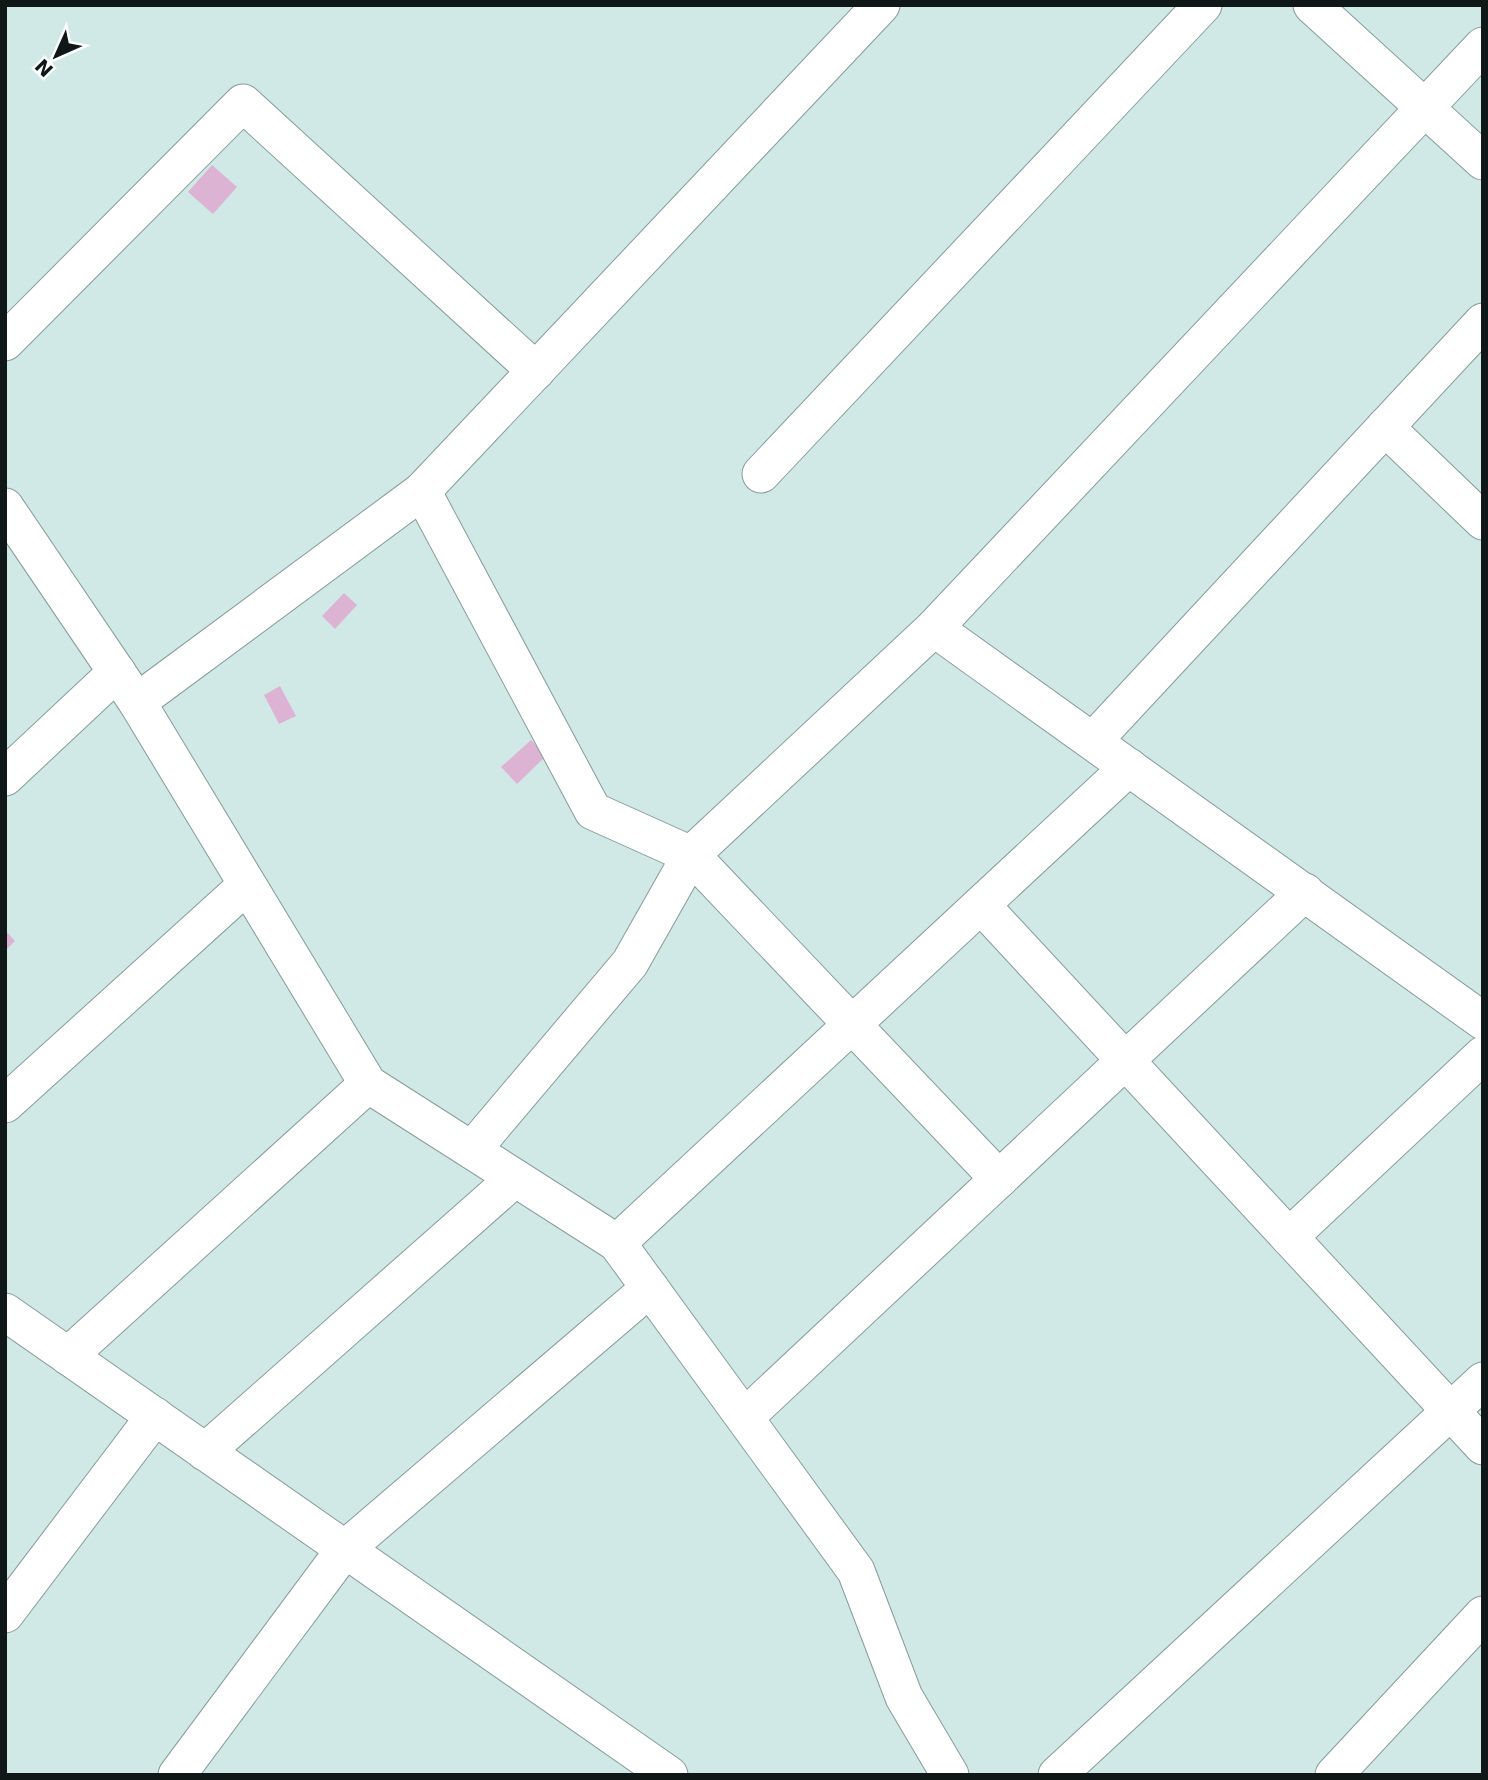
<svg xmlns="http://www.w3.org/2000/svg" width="1488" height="1780" font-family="'DejaVu Sans',sans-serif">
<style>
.building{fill:#ddb3d3}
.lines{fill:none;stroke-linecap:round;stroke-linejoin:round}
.minor-casing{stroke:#869c99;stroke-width:39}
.minor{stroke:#fff;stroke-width:37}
</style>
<rect width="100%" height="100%" fill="#d1e9e6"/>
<g class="building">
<polygon points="212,165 237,187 213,214 188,192"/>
<polygon points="344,593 357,605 335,629 322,616"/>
<polygon points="280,686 296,716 279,724 264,695"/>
<polygon points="531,740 546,756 517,784 501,767"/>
<polygon points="5,930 15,941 5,951"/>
</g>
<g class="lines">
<g class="minor-casing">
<g id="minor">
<polyline points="1312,5 1483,161"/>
<polyline points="5,342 243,103 536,371"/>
<polyline points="1385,427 1483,521"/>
<polyline points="761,474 1203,5"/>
<polyline points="422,491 593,811 691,855 999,1179"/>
<polyline points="5,507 137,702 368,1084 617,1243 856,1571 904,1697 950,1775"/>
<polyline points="934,628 1483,1021"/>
<polyline points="137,702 422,491 881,5"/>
<polyline points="1093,741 1483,322"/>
<polyline points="5,777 117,672"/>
<polyline points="981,905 1483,1446"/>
<polyline points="5,1104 247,885"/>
<polyline points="472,1150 630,963 691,855 934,628 1483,46"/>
<polyline points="1289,1237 1483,1055"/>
<polyline points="617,1243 1129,767"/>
<polyline points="5,1312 669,1775"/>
<polyline points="68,1356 368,1084"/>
<polyline points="745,1417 1305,892"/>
<polyline points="205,1452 515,1178"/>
<polyline points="5,1614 155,1416"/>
<polyline points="177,1775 345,1549 650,1288"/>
<polyline points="1057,1775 1483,1381"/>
<polyline points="1334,1775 1483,1615"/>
</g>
</g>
<use href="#minor" class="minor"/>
</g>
<rect width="1488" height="1780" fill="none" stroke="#0f1817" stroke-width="14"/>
<g transform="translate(56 56) rotate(225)" stroke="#ffffff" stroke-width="5" paint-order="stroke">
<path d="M0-5L12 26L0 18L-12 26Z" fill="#0f1817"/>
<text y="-10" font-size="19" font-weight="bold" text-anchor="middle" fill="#0f1817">N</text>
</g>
</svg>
